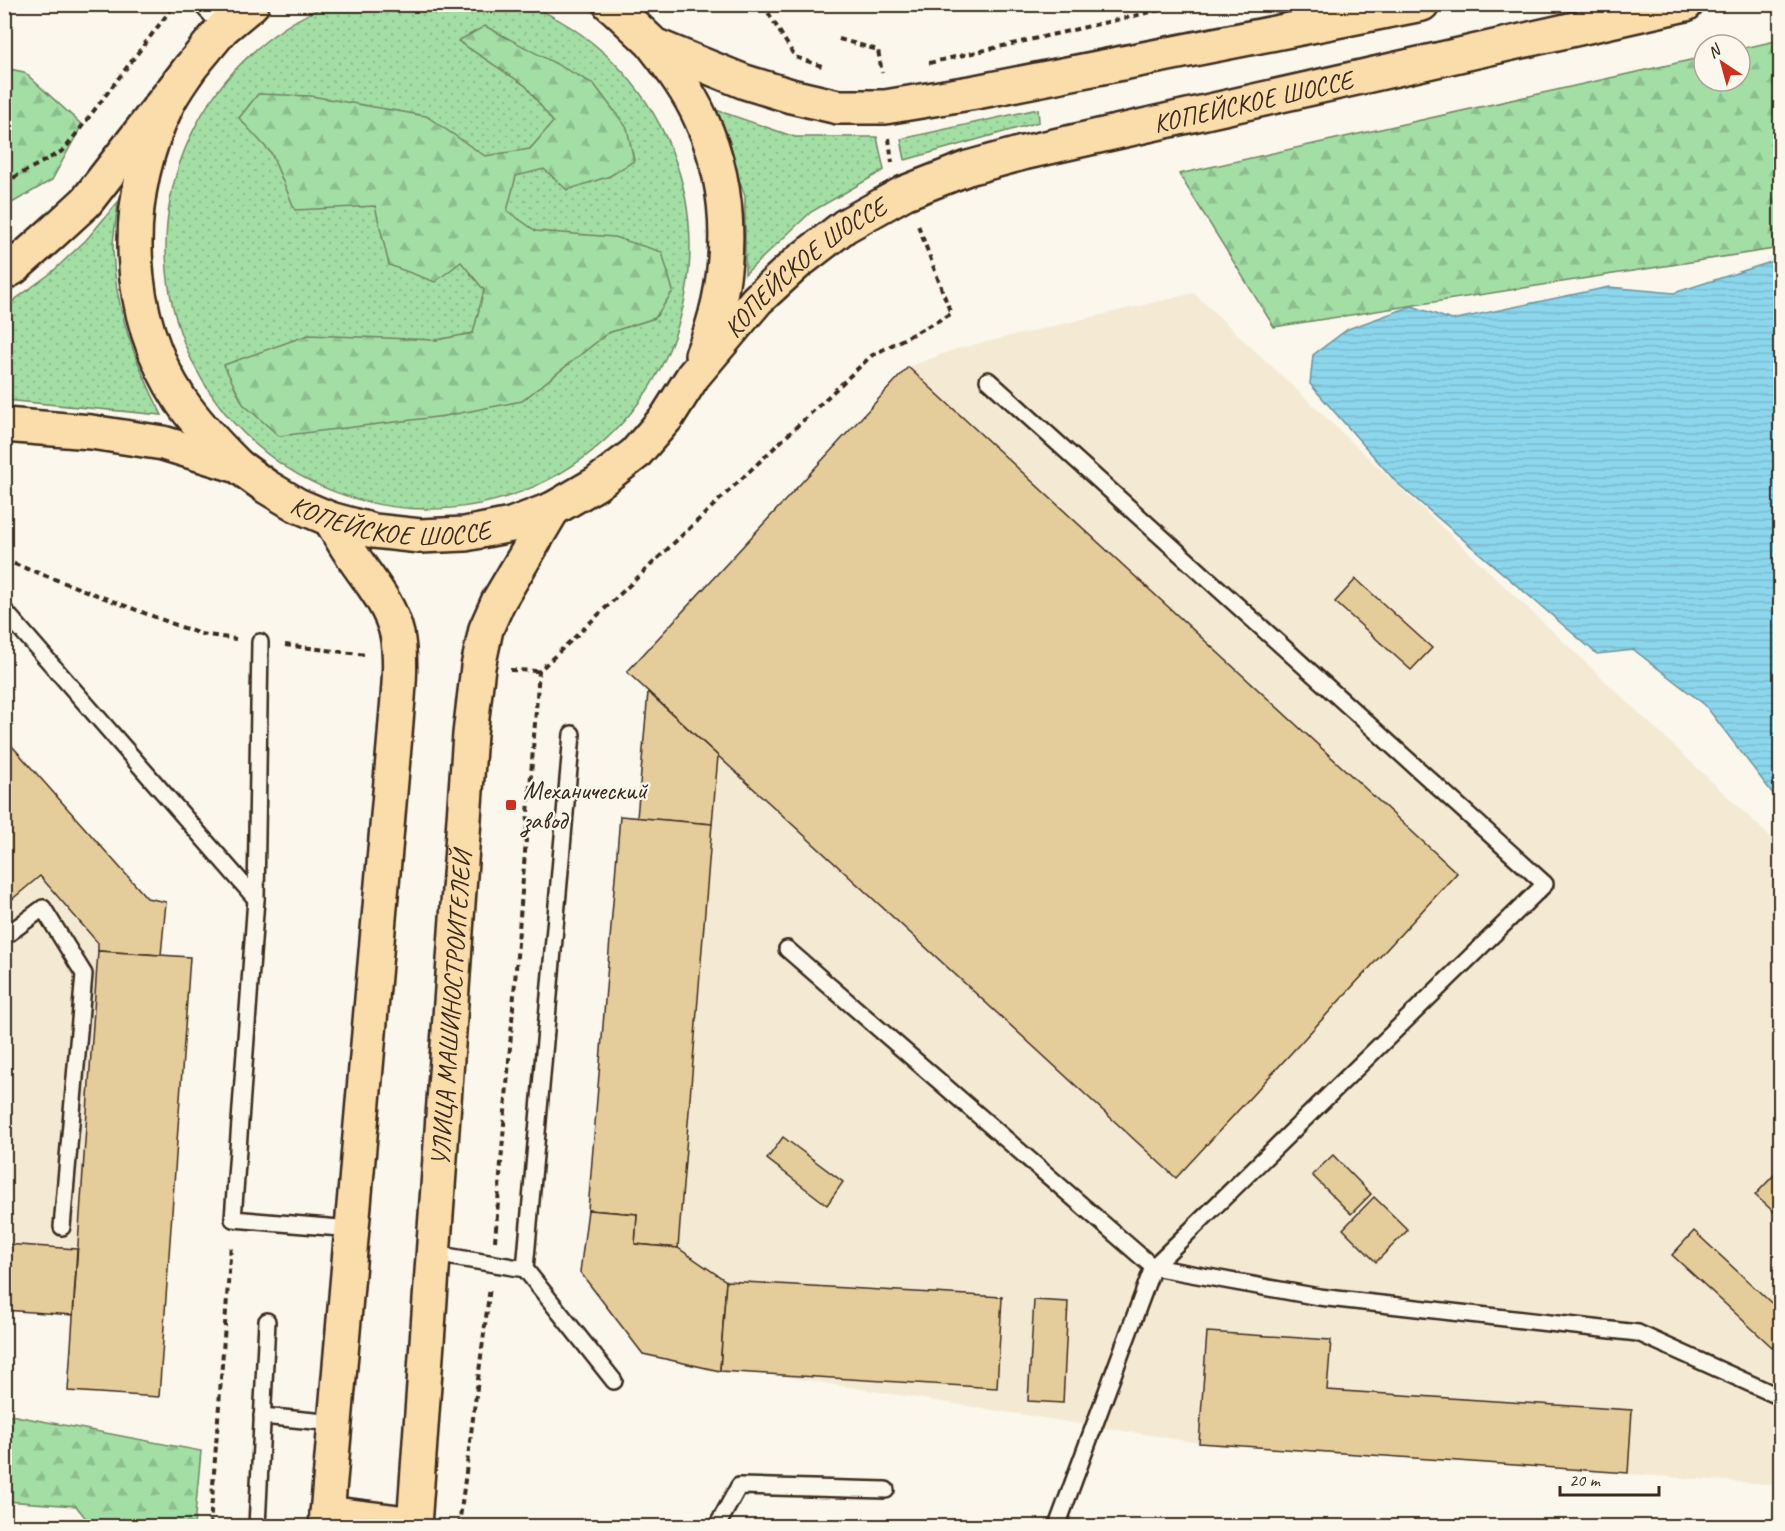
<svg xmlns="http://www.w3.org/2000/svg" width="1785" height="1531" font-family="Caveat,sans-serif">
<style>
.built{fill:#f4ead4}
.grass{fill:url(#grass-dots);stroke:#6f8462;stroke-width:1.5}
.forest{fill:url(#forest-firs);stroke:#6f8462;stroke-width:1.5}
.water{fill:url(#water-rules);stroke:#6c929a;stroke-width:1.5}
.building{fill:#e5cd9b;stroke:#3b2a1e;stroke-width:1.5}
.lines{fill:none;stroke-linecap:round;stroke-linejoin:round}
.lane-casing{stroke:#3b2a1e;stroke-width:20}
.primary-casing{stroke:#3b2a1e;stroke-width:38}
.path{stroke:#3b2a1e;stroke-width:4;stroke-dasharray:6 4.5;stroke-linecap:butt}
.lane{stroke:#fbf7ec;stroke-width:15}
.primary{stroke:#fbddab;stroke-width:33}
.poi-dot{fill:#c8321e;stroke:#fbf7ec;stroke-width:2}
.labels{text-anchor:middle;stroke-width:4.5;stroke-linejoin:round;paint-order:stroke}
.street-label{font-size:26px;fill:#3b2a1e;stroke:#fbf7ec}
.poi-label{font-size:26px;fill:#3b2a1e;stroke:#fbf7ec;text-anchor:start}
</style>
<defs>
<pattern id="grass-dots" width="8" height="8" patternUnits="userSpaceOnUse" patternTransform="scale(1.5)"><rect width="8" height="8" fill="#a3dea5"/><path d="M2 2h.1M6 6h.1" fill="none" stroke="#8dbf8e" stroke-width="1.8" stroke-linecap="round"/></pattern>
<pattern id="forest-firs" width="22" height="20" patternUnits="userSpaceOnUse" patternTransform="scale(1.5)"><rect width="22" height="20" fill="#a3dea5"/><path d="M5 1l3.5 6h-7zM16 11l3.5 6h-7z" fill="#8dbf8e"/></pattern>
<pattern id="water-rules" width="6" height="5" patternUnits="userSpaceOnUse" patternTransform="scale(1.5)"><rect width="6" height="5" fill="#8cd7ed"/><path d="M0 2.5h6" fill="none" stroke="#7ab9cb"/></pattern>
</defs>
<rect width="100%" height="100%" fill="#fbf7ec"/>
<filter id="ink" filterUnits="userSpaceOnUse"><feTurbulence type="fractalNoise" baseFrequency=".0167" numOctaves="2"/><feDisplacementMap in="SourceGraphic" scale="12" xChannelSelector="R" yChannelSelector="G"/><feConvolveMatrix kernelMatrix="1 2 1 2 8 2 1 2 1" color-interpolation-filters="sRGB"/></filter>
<g filter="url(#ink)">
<g class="built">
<polygon points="1194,293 1780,846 1780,1485 1199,1443 643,1354 580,1272 588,1210 620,816 637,818 648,692 627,672 908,367 956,349"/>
<polygon points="4,737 146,898 166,902 161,954 190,957 159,1397 68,1391 72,1315 5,1310"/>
</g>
<g class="grass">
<circle cx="428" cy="247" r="262"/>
<polygon points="713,109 795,137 877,137 884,170 811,212 745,274 745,196"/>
<polygon points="1038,109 1039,122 905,160 901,139"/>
<path d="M118 202C117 217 113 233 113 248 114 307 135 362 162 415L5 400V307L51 273 86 240Z"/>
</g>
<g class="forest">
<polygon points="485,26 594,84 627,128 634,161 610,176 567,190 544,169 516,176 507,211 536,231 614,237 662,252 673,291 655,318 608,333 522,401 445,416 279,436 243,404 224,365 308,335 436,340 473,333 484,290 461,262 435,282 389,265 375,206 295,210 271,153 239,118 258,94 311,96 426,116 485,156 530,149 553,122 526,86 458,41"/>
<polygon points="1780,40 1780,248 1274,327 1179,174 1704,57 1704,81 1740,81 1740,49"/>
<polygon points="5,68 24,72 82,125 52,180 5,207"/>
<polygon points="5,1414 201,1451 194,1526 92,1526 76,1506 5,1501"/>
</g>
<polygon class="water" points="1780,259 1780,803 1705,705 1634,650 1597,654 1396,482 1310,384 1313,355 1348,329 1412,306 1452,320 1609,287 1674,293"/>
<g class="building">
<polygon points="908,367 1457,873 1176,1178 627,672"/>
<polygon points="1356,579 1432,648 1411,670 1335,602"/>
<polygon points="648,692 718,756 712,824 637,818"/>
<polygon points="4,737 147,898 166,902 161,955 98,951 98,943 40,876 4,906"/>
<polygon points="620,816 712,824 678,1248 635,1244 637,1214 588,1210"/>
<polygon points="98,951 190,957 159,1397 68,1391"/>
<polygon points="783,1137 843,1182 827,1205 767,1159"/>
<polygon points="1333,1155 1371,1194 1351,1214 1312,1175"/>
<polygon points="1776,1173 1780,1178 1780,1207 1775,1213 1755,1195"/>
<polygon points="1374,1197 1408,1230 1376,1262 1343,1229"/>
<polygon points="588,1210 637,1214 635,1244 678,1248 726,1281 720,1371 643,1354 580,1272"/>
<polygon points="1694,1231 1780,1311 1780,1337 1772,1347 1672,1255"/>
<polygon points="4,1244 77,1249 73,1315 4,1310"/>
<polygon points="726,1281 1002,1297 997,1388 720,1371"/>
<polygon points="1034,1300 1068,1302 1063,1403 1028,1401"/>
<polygon points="1207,1332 1331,1340 1327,1390 1632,1410 1628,1473 1199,1443"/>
</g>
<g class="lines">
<g class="lane-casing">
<g id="lane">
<polyline points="201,4 223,28"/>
<polyline points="988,380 1545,884 1153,1267 1057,1526"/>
<polyline points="4,610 256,899"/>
<polyline points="260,642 256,899 233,1219 352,1229"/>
<polyline points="4,937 43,908 84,974 62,1227"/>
<polyline points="787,949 1153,1267 1319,1297 1638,1333 1780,1397"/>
<polyline points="434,1254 525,1269 614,1381"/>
<polyline points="525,1269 572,734"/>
<polyline points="262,1416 335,1423"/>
<polyline points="257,1526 267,1321"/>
<polyline points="717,1526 739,1486 886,1490"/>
</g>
</g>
<g class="primary-casing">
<g id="primary">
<polyline points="610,4 616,9 654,45 745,82 791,96 838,107 885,107 976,92 1422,4"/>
<path d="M654 46C672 69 689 92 701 119 735 193 733 280 702 355"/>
<path d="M190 68C182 80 172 93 166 107 122 200 123 313 181 401 197 424 215 443 235 463"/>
<polyline points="4,273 13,268 50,235 86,202 190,68 223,28 252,4"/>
<path id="s1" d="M4 425 91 432 163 443 238 466 267 487 297 505 330 519 374 531 420 536 465 534 511 525 553 509 596 484 635 454 667 417 693 376 757 300 797 263 845 226 904 193 968 168 1023 153 1686 4"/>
<polyline points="327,1513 415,1524"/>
<path d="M326 1526 395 735C397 703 403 665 397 634 390 604 370 582 354 558 345 545 338 532 330 519"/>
<path id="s2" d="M414 1526 470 734 478 667 486 629 498 602 553 509"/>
</g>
</g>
<g class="path">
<polyline points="763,4 795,57 825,67"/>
<polyline points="839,39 878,50 882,73"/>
<polyline points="929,63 1186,4"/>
<polyline points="889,138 892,163"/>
<polyline points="4,183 64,150 175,4"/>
<polyline points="4,560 200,634 236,639"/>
<polyline points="285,645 367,655"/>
<polyline points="510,670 539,671"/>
<polyline points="495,1241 539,671 871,356 951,314 918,225"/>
<polyline points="210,1526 231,1244"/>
<polyline points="459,1526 490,1287"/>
</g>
<use href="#lane" class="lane"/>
<use href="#primary" class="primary"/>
</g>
</g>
<rect class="poi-dot" x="505" y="799" width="12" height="12" rx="3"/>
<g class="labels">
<g class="street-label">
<text dy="9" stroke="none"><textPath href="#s1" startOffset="1414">КОПЕЙСКОЕ ШОССЕ</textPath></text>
<text dy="9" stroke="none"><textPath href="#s1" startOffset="928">КОПЕЙСКОЕ ШОССЕ</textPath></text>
<text dy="9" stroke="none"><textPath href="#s1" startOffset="406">КОПЕЙСКОЕ ШОССЕ</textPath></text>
<text dy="9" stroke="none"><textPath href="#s2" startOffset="519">УЛИЦА МАШИНОСТРОИТЕЛЕЙ</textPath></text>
</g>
<g class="poi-label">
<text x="523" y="799">Механический<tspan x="523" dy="30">завод</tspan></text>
</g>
</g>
<rect width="1785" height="1531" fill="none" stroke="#fbf7ec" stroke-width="24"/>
<rect x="12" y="12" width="1761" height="1507" fill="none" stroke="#3b2a1e" stroke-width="2" filter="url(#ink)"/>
<g transform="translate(1722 63) rotate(324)"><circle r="28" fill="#fbf7ec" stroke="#aea59a" stroke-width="1.5"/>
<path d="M0-4.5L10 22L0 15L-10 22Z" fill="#c8321e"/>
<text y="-9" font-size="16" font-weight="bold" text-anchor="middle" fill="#3b2a1e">N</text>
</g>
<path d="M1560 1486v9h99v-9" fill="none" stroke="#3b2a1e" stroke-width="3"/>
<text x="1569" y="1486" font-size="18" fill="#3b2a1e" stroke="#fbf7ec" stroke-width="4.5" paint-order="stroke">20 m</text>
</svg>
